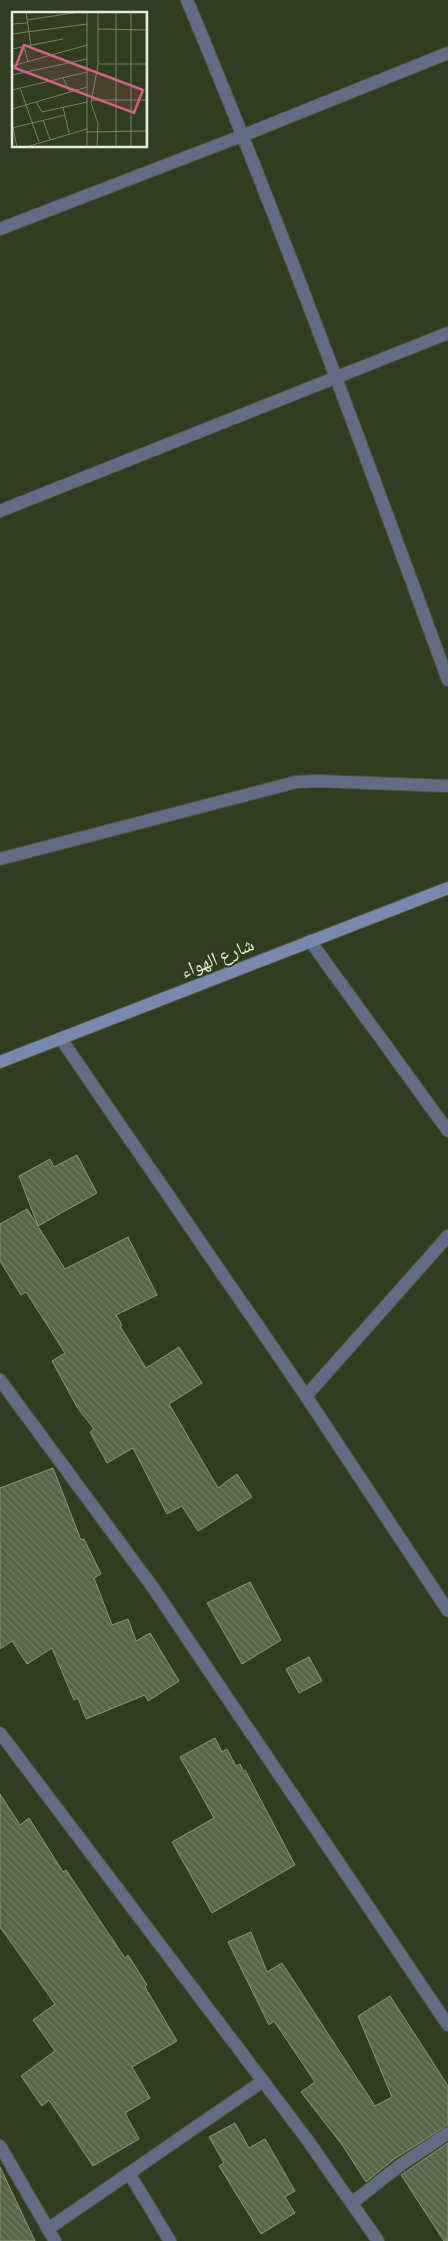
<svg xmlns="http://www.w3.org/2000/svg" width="448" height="2241" font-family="Commissioner,'Noto Naskh Arabic',sans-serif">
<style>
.building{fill:url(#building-back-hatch);stroke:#8b9878}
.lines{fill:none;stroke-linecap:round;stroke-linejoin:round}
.street-casing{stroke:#4e583e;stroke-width:14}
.secondary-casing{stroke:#4e583e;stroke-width:14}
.street{stroke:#626c84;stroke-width:12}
.secondary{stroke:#7988af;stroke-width:12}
.labels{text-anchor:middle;stroke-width:4;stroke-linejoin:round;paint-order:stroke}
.street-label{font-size:19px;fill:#e4ecdb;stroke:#313c20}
.inset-road{fill:none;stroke:#79826b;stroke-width:1}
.view{fill:#ce6288;fill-opacity:0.15;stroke:#ce6288;stroke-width:2.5}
.inset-edge{fill:none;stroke:#e4ecdb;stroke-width:2.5}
</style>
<defs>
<pattern id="building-back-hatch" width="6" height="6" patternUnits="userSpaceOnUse" patternTransform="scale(1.25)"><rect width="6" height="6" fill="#586547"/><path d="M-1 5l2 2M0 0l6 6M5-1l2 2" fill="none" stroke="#707b61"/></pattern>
</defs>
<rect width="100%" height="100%" fill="#313c20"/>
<g class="building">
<polygon points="77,1155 97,1193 38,1226 19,1176 50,1159 54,1167"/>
<polygon points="27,1209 65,1269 128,1237 157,1295 116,1315 122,1325 120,1326 146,1368 179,1347 202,1383 169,1404 218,1488 237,1474 252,1497 198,1531 182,1506 167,1514 133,1448 107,1463 90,1432 94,1429 77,1407 52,1361 65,1353 26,1292 21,1295 0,1261 0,1224"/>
<polygon points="53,1468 81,1540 84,1539 101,1574 94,1578 112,1625 128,1619 136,1641 150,1633 179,1681 148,1701 145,1695 86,1719 78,1698 74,1700 52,1648 27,1664 12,1641 0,1649 0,1488"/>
<polygon points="250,1582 281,1640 242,1664 207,1603"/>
<polygon points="309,1657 322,1681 299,1693 286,1669"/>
<polygon points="215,1738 222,1752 227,1749 236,1766 240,1764 243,1771 245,1770 295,1865 212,1913 172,1842 214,1818 180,1757"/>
<polygon points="0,1794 20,1825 29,1818 63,1872 66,1870 125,1958 128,1955 147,1985 145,1987 177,2041 132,2067 150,2098 125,2113 139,2139 93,2166 49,2100 42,2106 21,2076 55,2051 33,2020 55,2004 0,1927"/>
<polygon points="251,1932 267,1972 282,1963 375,2106 392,2097 358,2016 390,1996 448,2086 448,2125 394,2159 366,2182 343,2146 301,2092 315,2082 274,2021 269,2025 228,1942"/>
<polygon points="235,2123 249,2148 265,2139 295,2191 285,2197 295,2213 261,2234 219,2166 224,2163 209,2137"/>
<polygon points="448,2143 448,2241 444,2241 401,2175"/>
<polygon points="0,2167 35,2241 0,2241"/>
</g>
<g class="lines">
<g class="street-casing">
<g id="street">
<path d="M187 0C281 224 364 452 448 680"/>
<polyline points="0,229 244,135 448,53"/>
<polyline points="0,511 448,333"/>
<polyline points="0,859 296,782 318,781 448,786"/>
<polyline points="310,941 448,1131"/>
<polyline points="61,1039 306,1396 448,1611"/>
<polyline points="0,1380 154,1589 448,2025"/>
<polyline points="306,1396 448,1236"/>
<polyline points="0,1733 306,2138 378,2241"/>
<polyline points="0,2146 55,2241"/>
<polyline points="129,2173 170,2241"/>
<polyline points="352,2203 399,2166 448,2133"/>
<polyline points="48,2229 263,2081"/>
</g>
</g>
<g class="secondary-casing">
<polyline id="secondary" points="0,1062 448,888"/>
</g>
<use href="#street" class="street"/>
<use href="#secondary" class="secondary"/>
</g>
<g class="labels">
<g class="street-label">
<text transform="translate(217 957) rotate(-22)" y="7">شارع الهواء</text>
</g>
</g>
<g transform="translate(12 12)">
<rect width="135" height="135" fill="#313c20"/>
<path class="inset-road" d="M14 0 19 34M75 0V135M104 0V135M119 0V135M134 0V135M15 8 67 0M0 12 15 11M86 17 133 18M0 22 75 12M12 35 16 50M0 37 51 27M86 52H134M0 54 75 33M0 63 75 47M51 66 58 80M8 76 27 130M0 78 75 60M79 88H134M24 90 30 100 75 90M51 95 57 121M0 97 75 75M31 108 38 127M0 116 53 103M1 116 5 135M75 120 134 119M14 135 75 117M85 135 86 111 79 91 86 53V0"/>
<path class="view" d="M12 33 131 78 122 101 3 56Z"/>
<rect width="135" height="135" class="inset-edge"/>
</g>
</svg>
